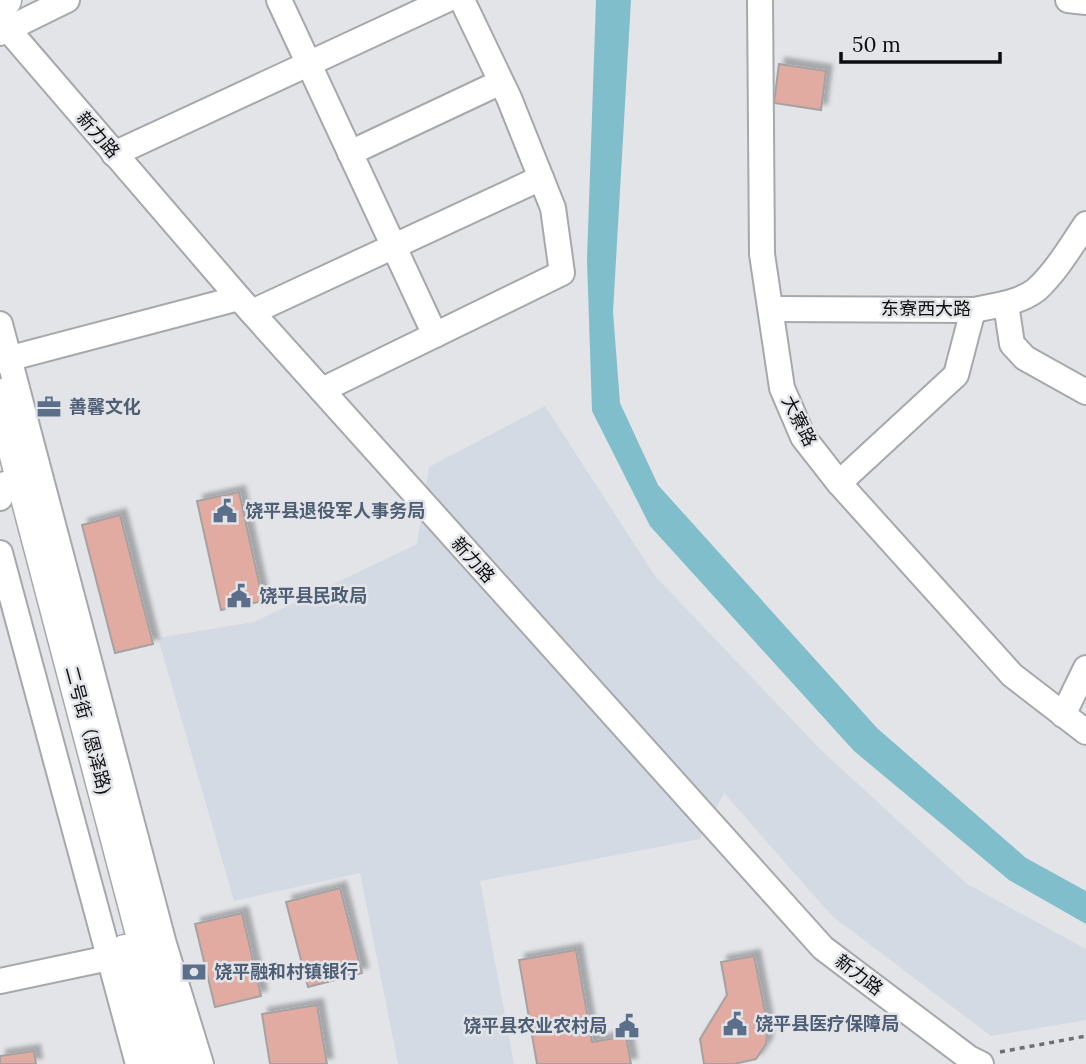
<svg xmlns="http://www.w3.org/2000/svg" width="1086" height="1064" font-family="Lora,'Noto Sans SC',serif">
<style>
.built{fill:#d4dae4}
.water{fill:#81becc}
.building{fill:#e1aba2;stroke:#a6a2a2;stroke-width:2;filter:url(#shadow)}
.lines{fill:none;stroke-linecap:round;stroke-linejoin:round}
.minor-casing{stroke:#a6a8ab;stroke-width:28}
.major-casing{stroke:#a6a8ab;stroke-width:35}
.path{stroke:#6e6f72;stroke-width:3.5;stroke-dasharray:5 5;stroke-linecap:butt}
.minor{stroke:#fff;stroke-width:24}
.major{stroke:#fff;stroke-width:32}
.labels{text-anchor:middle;stroke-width:5;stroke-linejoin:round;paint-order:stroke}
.street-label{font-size:18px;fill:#0e0e10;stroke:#e2e4e8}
.service-label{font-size:18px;font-weight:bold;fill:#4e5e75;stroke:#e2e4e8;text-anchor:start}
</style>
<defs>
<filter id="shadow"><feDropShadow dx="6" dy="-6" stdDeviation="2" flood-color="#0004"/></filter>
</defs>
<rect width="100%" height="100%" fill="#e2e4e8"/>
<polygon class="built" points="545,406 655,576 821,750 967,884 1086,949 1086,1020 991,1036 832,916 724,793 700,839 480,881 514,1064 398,1064 360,873 234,901 158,638 254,622 417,544 429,467"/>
<polygon class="water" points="596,0 631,0 613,312 620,403 658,485 877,728 1026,858 1086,891 1086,924 1009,880 854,751 650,526 592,411 587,260"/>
<g class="building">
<polygon points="779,64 826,71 821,110 774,103"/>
<polygon points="239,492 263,601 221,610 197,501"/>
<polygon points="120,515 153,644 115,653 82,525"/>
<polygon points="340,888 362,973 308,987 286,902"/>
<polygon points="242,913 261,996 215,1007 195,924"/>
<polygon points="576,950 592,1042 626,1036 631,1064 537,1064 519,960"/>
<polygon points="754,956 768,1027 766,1044 756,1059 734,1064 704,1064 700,1039 727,995 721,962"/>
<polygon points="317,1005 327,1064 270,1064 262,1014"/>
<polygon points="34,1051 36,1064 0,1064 0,1056"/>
</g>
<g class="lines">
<g class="minor-casing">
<g id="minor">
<polyline points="279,0 435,335"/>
<polyline points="760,0 762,254 782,388 803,437 839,483 1012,675 1086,732"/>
<polyline points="1068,0 1086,2"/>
<polyline points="0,20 239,298 823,948 969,1058 981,1064"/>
<polyline points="0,33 67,0"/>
<polyline points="350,153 501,82"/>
<polyline points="114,154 446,0"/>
<polyline points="1006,304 1012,344 1025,358 1086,392"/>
<path d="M772 309 973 310C994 306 1019 303 1036 290 1056 272 1071 246 1086 224"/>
<polyline points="252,312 541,178"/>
<polyline points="0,324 164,944 201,1064"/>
<polyline points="0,361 239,298"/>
<polyline points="322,390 562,273 553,208 509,98 462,0"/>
<polyline points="839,483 956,375 973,310"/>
<polyline points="0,498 5,484"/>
<polyline points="0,553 138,1064"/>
<polyline points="1063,715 1086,668"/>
<polyline points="0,981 123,955"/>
</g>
</g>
<g class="major-casing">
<g id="major">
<polyline points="0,3 5,0"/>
<polyline points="0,395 148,957 182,1064"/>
<polyline points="125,951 157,1064"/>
</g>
</g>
<polyline class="path" points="1000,1052 1086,1036"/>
<use href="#minor" class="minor"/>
<use href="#major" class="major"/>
</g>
<defs>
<g id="office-bare" transform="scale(1.89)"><path d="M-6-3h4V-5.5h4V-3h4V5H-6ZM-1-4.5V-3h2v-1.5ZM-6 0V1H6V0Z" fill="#5c6f8a" stroke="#e2e4e8" stroke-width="2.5" paint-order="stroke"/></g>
<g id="civic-bare" transform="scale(1.89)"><path d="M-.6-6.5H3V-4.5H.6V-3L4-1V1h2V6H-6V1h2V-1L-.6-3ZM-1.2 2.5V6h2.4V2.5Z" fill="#5c6f8a" stroke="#e2e4e8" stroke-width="2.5" paint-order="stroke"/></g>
<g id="bank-bare" transform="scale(1.89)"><path d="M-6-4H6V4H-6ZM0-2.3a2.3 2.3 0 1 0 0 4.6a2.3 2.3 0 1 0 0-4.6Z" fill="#5c6f8a" stroke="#e2e4e8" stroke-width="2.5" paint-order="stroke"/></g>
</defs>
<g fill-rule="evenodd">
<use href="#office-bare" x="49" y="407"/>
<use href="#civic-bare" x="225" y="511"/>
<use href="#civic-bare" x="239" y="596"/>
<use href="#bank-bare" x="194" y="972"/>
<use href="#civic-bare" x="735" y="1024"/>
<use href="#civic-bare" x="627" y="1026"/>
</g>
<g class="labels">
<g class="street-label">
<text transform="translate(98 135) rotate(49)" y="6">新力路</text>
<text x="926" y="315">东寮西大路</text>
<text transform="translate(799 421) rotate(63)" y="6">大寮路</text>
<text transform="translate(473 560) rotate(48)" y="6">新力路</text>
<text transform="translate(88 730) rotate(75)" y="6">二号街（恩泽路)</text>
<text transform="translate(859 975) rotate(37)" y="6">新力路</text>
</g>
<g class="service-label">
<text x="69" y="413">善馨文化</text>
<text x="245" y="517">饶平县退役军人事务局</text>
<text x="259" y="602">饶平县民政局</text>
<text x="214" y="978">饶平融和村镇银行</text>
<text x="755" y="1030">饶平县医疗保障局</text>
<text x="607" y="1032" text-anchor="end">饶平县农业农村局</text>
</g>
</g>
<path d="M841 52v10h159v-10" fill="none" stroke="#0e0e10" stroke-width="3.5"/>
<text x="852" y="52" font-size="21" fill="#0e0e10" stroke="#e2e4e8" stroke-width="5" paint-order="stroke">50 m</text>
</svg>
